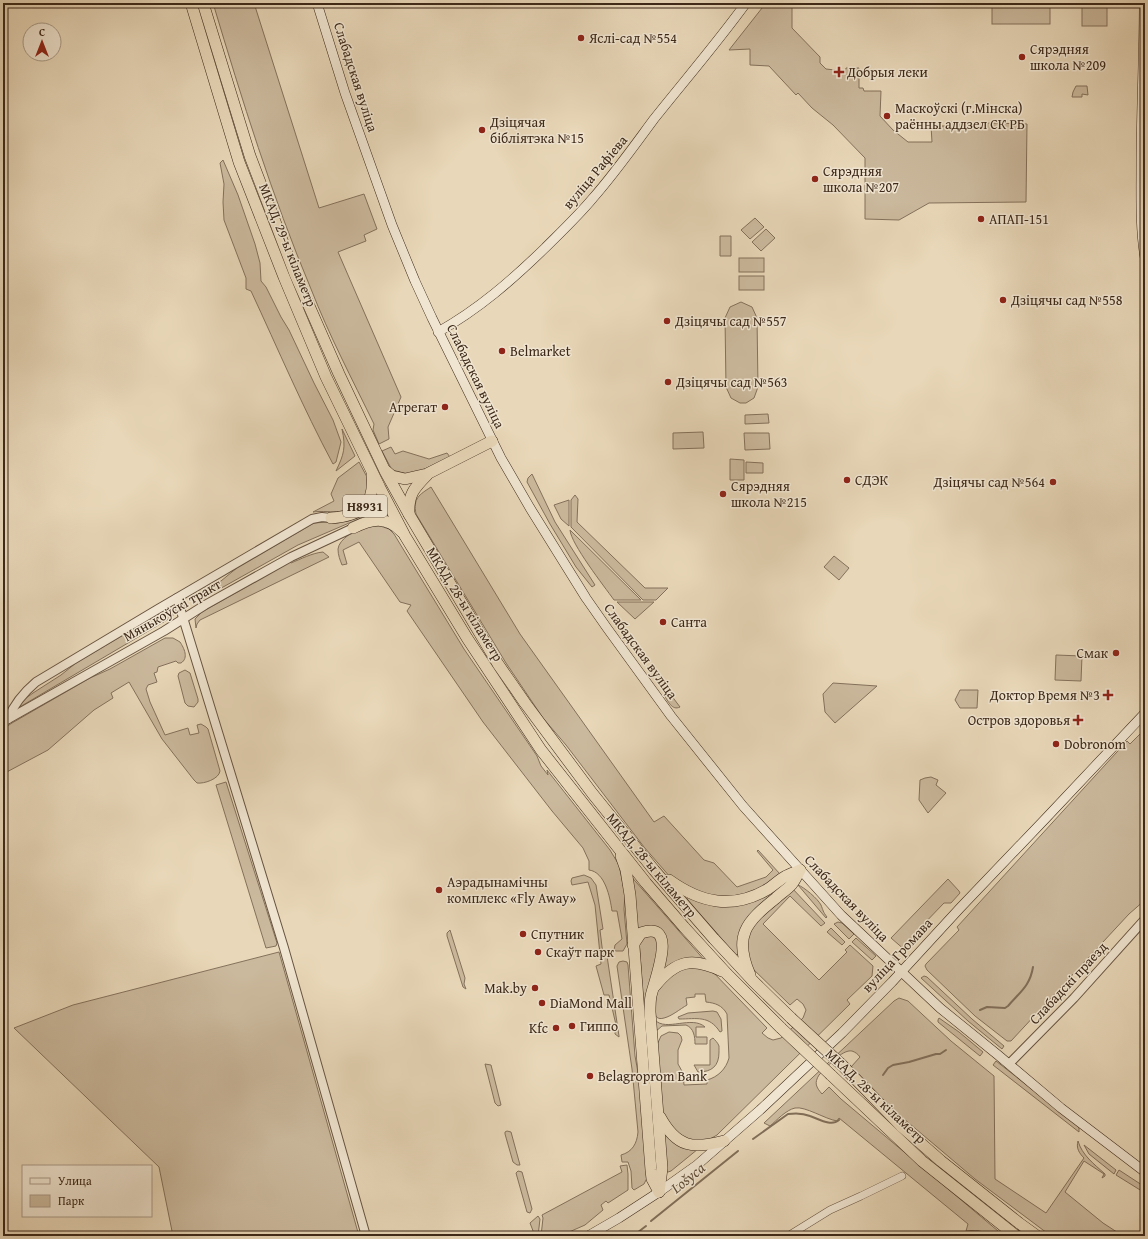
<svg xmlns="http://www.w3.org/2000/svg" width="1148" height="1239" font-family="'Gentium Book Plus',serif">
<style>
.green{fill:#cbb99d;stroke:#84715b}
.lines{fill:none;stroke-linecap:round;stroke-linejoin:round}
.stream{stroke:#816e58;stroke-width:2}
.minor-casing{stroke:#685441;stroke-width:8}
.tertiary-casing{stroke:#685441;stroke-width:10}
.secondary-casing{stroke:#3d2919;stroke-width:10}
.trunk-casing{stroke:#3d2919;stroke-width:12}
.minor{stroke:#f0e5d1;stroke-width:7}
.tertiary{stroke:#f0e5d1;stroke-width:8}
.secondary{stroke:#f0e5d1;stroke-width:9}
.trunk{stroke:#e8d7b8;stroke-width:11}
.trunk-bridge-casing{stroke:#3d2919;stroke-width:12;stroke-linecap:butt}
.trunk-bridge{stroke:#e8d7b8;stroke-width:11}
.poi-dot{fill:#8f2418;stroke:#f0e5d1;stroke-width:1.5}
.labels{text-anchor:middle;stroke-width:3;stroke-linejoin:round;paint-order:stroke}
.shield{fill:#f0e5d1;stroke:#736150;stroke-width:1}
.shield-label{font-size:13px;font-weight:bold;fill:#3d2919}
.poi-label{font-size:14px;fill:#3d2919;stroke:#f0e5d1;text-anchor:start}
.street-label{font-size:14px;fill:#3d2919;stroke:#f0e5d1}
.water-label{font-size:15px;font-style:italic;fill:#5f4c38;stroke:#f0e5d1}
</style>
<rect width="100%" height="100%" fill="#e8d7b8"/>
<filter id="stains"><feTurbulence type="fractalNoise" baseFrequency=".005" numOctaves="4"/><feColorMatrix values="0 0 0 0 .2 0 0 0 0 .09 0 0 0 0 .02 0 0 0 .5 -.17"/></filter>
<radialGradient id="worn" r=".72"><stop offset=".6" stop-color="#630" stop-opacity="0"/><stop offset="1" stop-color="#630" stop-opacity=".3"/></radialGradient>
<g class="green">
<path d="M213 3H254L319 208 364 194 377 229 364 235 366 241 338 252 401 397 388 427 389 439 379 444 373 430 374 424C352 379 329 335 311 289 272 196 242 100 213 3Z"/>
<polygon points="766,3 792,3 792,28 820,57 820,63 826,69 835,70 838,73 845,73 846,68 859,68 859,88 863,88 864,91 881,91 880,116 893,130 908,142 932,142 931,126 946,126 948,122 1027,124 1026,202 929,203 899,220 865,219 865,158 833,125 812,108 798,93 796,95 769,66 750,65 750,49 729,50"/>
<rect x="992" y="3" width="58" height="21"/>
<rect x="1082" y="3" width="25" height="23"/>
<polygon points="1076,86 1087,86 1088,95 1082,94 1082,97 1072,97 1073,92"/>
<path d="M223 160 238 195 255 244 260 263 261 281 266 287 281 317 289 330 314 383 333 420 341 442 336 462 333 464C303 408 278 349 251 291L246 289V278L224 220 223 202 224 184 220 163Z"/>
<polygon points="755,218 764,227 750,239 741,230"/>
<polygon points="766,229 775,238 761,251 752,242"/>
<polygon points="731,236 731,256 720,256 720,236"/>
<rect x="739" y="258" width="25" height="14"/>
<rect x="739" y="276" width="25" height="14"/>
<polygon points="741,302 752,307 757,318 758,387 754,398 746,403 740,403 731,398 726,387 725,318 730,307"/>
<polygon points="768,414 769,423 745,424 745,415"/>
<path d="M342 429 355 456 336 471C344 454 346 448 342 429Z"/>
<polygon points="703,432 704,448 673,449 673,433"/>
<polygon points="744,433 769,433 770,449 745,450"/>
<polygon points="391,447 395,454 403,451 429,459 447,453 450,457 412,475 392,470 382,451"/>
<polygon points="730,459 744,460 744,480 730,480"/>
<path d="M359 462 367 477 368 495C365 499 362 504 358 507 349 515 325 510 313 512L334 501 331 494 338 478Z"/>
<polygon points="746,462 763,463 763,473 746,473"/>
<polygon points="532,474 555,522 595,585 592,587 576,567 550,524 527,482 528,478"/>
<path d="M431 487 520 634 654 822 664 816 704 860 714 863 737 887 766 877 773 870 757 851 758 850 780 874 761 890 733 898 709 896 671 878 644 847 566 745 543 718 506 663 416 514C413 498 419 495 431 487Z"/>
<polygon points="377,495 388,516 378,515 363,517 298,545 200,600 197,599 197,597 198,594 221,581 238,567 314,523 341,521 372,505"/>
<polygon points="575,495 578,499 577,522 645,588 668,588 656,600 643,600 571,527 571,500"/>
<polygon points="569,500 569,526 561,519 554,505"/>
<path d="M380 526 389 529 394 534 464 649 537 756 541 766 548 775 547 770 610 850 619 865 625 894 624 909 627 944 623 951H616L614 950 615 945 622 939 617 911H612C610 897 605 872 589 870V861L583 848 552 811 483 722 407 611 411 605 400 602 359 542 343 550 347 564 342 565C340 560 338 555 338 549 339 539 355 530 364 527 369 525 375 526 380 526Z"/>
<path d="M570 530 641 600H614C604 586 571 544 570 530Z"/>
<path d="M323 552 329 557 200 620 197 624 196 628 195 619 202 612 290 562 291 563C301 559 312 553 323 552Z"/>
<polygon points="834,556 849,568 839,580 824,567"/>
<polygon points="617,602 654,602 635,619"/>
<polygon points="167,609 171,610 173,612 173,615 172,617 18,708 22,701 33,693 61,675 76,663"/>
<path d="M165 638H173L180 642C184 648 189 658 181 663H178L176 661 158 667 157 672 154 673 157 682 148 685 146 689 150 702 165 735 188 728 190 735 199 733 197 725 201 724 206 727 208 729 220 771C219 779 204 784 197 783L194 780 162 739 129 682 111 693 113 698 94 710 48 750 3 774V729L12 723 90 678 110 669Z"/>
<polygon points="1056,655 1082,656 1081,681 1055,680"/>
<polygon points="185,670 190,673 198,699 198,702 194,707 188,706 185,703 178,676 179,673"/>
<polygon points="833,683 877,686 835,723 825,712 823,694"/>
<polygon points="960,690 978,690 977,708 960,708 955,700"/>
<path d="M668 691 680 707C672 711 668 701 664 695Z"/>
<polygon points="1145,729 1145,900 1129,914 1011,1041 1007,1041 975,1016 927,970 925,966 926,964 959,930 957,927 1127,741 1130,744"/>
<polygon points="931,777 938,780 936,785 946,793 928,813 919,800 920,780 925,778"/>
<polygon points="226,782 277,943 276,946 266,948 216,785"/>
<polygon points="629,874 706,962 659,975 663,936 636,933"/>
<polygon points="584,875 591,878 596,885 603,929 600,930 603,955 607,956 619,1036 619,1037 615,1034 615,1031 617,1029 609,995 604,995 596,966 601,964 595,905 588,882 572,885 571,881 572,878"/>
<polygon points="948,879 959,891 960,893 951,903 944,903 919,929 923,933 906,951 891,938"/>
<polygon points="789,880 753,912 739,954 736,955 687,899 688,896 717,904"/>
<path d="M798 885C804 887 818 899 821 905 823 910 823 912 827 917L826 918Z"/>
<path d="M791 887 825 923 821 926 790 896 763 924 819 980 847 952 845 950 850 945 873 966 872 976 847 1000 850 1004 717 1135 710 1139 701 1142 679 1137 663 1116 657 1045 661 1036 669 1032 678 1033 681 1036 682 1040 678 1050V1064L683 1073 684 1085 707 1084V1080C718 1077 726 1069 729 1058L727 1014C722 1005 715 1003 706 1002L705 994H695V997L686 998 687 1005C680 1009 672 1016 664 1018 648 1023 656 994 657 987L687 965 710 969 767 1028 762 1033 768 1038 773 1040 781 1038 803 1018 806 1010 803 1004 797 999 790 1005 750 966 746 957 749 929Z"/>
<polygon points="838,922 842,923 854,934 849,939 834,924"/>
<polygon points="831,928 845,942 842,945 827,932"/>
<polygon points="450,930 465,978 464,984 466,989 463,987 447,936 447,933"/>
<polygon points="654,935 660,944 647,996 658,1172 655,1174 639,939"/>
<polygon points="856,938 876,956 872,960 852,942"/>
<polygon points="279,952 359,1236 173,1236 159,1167 14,1028 73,1005"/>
<path d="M623 961 627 962 628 965 635 1056 640 1084 647 1178 644 1184 634 1190 632 1188 631 1171 628 1162H622L621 1155C632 1152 637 1144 638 1132L632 1069 617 966 619 962Z"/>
<polygon points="924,976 927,977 972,1019 1004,1046 1002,1049 968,1021 921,978"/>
<path d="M899 998 908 1001 951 1041 994 1076 995 1179 1046 1213 1084 1158C1079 1153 1076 1148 1078 1141 1082 1155 1094 1164 1105 1174V1176L1102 1178 1104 1174 1084 1161 1065 1192 1103 1223 1123 1236H1051L975 1179 897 1113 851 1067 860 1057C858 1054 855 1052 852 1051 842 1049 826 1068 819 1075 814 1083 816 1087 822 1094L829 1087 841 1099 1004 1236H987C981 1230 975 1230 966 1231L968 1224 839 1118 837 1121C825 1119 805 1106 795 1108 786 1110 777 1120 770 1126L764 1123 894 1001Z"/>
<path d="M713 1011 717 1012 721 1019 722 1031 720 1032C709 1015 697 1019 679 1019L678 1017 688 1013Z"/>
<polygon points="939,1018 959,1032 983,1052 980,1056 938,1022 938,1020"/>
<path d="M655 1020C666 1032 692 1015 705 1027H696V1037H707V1044H695C695 1037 694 1028 686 1025L662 1026 655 1032Z"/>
<path d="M713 1038C715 1040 718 1043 719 1046 719 1047 719 1051 719 1052 719 1066 712 1072 698 1072L694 1065H710V1040Z"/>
<polygon points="996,1061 1079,1126 1079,1132 993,1065"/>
<polygon points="485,1064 491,1065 501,1105 498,1106 495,1103"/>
<polygon points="507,1131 511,1132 520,1165 517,1165 513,1162 505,1134 505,1132"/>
<polygon points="663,1133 671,1140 698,1149 671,1171 668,1172 665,1171"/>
<polygon points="1084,1145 1116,1170 1114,1174 1089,1154"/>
<polygon points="627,1165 628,1174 628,1190 608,1203 606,1201 601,1205 603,1210 585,1225 560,1236 541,1236 543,1218 542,1215 622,1172 620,1166"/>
<polygon points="1119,1170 1145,1187 1145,1193 1116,1175"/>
<polygon points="518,1171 522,1172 532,1209 530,1213 527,1212 516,1173"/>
<polygon points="538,1216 540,1219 538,1236 535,1236 530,1223"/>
</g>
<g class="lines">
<g class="stream">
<path d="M980 1010 987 1007 1005 1008 1008 1006C1020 992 1030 986 1033 967"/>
<polyline points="883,1075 888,1068 893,1065 909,1062 936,1054 940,1054 946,1050"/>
<path d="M753 1139 788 1114C795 1113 803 1113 810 1116 819 1119 831 1127 839 1120"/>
<polyline points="651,1221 738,1151"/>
<polyline points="633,1236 646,1226"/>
</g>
<g class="minor-casing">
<g id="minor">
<polyline points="788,1236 830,1210 861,1196 902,1176"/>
<path d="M965 1236C971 1234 977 1233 984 1236"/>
</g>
</g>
<g class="tertiary-casing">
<g id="tertiary">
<polyline points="177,598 284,948 366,1236"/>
<path d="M8 719C14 704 23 693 36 682L158 609 312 519 322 517 331 518"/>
<polyline points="3,722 164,631 205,605 291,557 353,528"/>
<polyline points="1009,1064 1074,998 1145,919"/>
</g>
</g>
<g class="secondary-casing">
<g id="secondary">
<polyline points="317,3 345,93 392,225 415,281 432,318 501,458 530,508 586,598 607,628 671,716 743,806 841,915 940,1008 998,1055 1061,1108 1145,1172"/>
<path d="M1144 3C1144 58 1141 112 1141 167 1141 198 1140 228 1145 258"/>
<path d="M438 332C479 309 512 280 545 248 561 232 578 216 593 198 615 173 634 146 654 119 685 80 717 43 746 3"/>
<polyline points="588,1236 619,1218 659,1192 697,1165 760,1110 842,1033 892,982 960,908 1047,817 1145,713"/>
</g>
</g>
<g class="trunk-casing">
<g id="trunk">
<polyline points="191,3 239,162 284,277 326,377 380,488 405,536 467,638 541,750 646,883 684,927 727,974 781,1028"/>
<polyline points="203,3 250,156 295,274 339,374 385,471 410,516 498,664 525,703 592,793 654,870 714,939 753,981 791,1018"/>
<polyline points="386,471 392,476 405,479 427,474 492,441"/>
<path d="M409 514C408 495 414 488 427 475"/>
<path d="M331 518C360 516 375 506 372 475"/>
<path d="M353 528C371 519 386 515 402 532"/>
<polyline points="621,856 626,870 630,895 651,1170 652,1179 659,1192"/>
<path d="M669 880C701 903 732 910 768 889 774 885 779 880 786 876 790 874 795 872 800 870"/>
<path d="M633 945 641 933C680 919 654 981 651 996 650 1001 650 1006 650 1012L662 1168 659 1192"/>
<path d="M750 975C733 936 746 922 776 898 781 893 788 889 792 884 795 880 798 874 800 870"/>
<path d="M655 986C676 960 692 957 722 971"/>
<polyline points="842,1065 901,1126 941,1161 1019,1223 1037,1236"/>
<polyline points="831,1075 922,1161 1016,1236"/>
<path d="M660 1117C677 1148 693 1149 724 1141"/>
</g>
</g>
<use href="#minor" class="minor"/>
<use href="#tertiary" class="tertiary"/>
<use href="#secondary" class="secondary"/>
<use href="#trunk" class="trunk"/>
<g class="trunk-bridge-casing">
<g id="trunk-bridge">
<polyline points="791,1018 842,1065"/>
<polyline points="781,1028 831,1075"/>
</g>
</g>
<use href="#trunk-bridge" class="trunk-bridge"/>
</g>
<g class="poi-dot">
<circle cx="581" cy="38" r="4"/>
<circle cx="1022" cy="57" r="4"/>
<path d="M837 66h4v4h4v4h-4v4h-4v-4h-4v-4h4z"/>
<circle cx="887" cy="116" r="4"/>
<circle cx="482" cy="130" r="4"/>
<circle cx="815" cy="179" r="4"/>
<circle cx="981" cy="219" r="4"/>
<circle cx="1003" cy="300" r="4"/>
<circle cx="667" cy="321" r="4"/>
<circle cx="502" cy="351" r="4"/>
<circle cx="668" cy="382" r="4"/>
<circle cx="445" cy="407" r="4"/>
<circle cx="847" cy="480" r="4"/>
<circle cx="1053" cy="482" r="4"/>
<circle cx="723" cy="494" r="4"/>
<circle cx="663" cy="622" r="4"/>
<circle cx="1116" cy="653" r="4"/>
<path d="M1106 689h4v4h4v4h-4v4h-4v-4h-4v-4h4z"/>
<path d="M1076 714h4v4h4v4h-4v4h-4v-4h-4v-4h4z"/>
<circle cx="1056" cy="744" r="4"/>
<circle cx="439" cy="890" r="4"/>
<circle cx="523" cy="934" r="4"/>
<circle cx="538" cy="952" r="4"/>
<circle cx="535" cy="988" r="4"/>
<circle cx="542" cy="1003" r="4"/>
<circle cx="572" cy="1026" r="4"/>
<circle cx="556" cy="1028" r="4"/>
<circle cx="590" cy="1076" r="4"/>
</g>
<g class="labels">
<rect class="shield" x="343" y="495" width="44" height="22" rx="3"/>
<g class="shield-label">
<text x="365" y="511">Н8931</text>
</g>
<g class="poi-label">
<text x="589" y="43">Яслі-сад №554</text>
<text x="1030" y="54">Сярэдняя<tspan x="1030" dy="16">школа №209</tspan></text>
<text x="847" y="77">Добрыя леки</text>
<text x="895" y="113">Маскоўскі (г.Мінска)<tspan x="895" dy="16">раённы аддзел СК РБ</tspan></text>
<text x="490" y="127">Дзіцячая<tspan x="490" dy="16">бібліятэка №15</tspan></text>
<text x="823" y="176">Сярэдняя<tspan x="823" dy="16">школа №207</tspan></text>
<text x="989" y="224">АПАП-151</text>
<text x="1011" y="305">Дзіцячы сад №558</text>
<text x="675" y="326">Дзіцячы сад №557</text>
<text x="510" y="356">Belmarket</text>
<text x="676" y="387">Дзіцячы сад №563</text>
<text x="437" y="412" text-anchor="end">Агрегат</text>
<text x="855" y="485">СДЭК</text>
<text x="1045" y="487" text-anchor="end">Дзіцячы сад №564</text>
<text x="731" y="491">Сярэдняя<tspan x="731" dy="16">школа №215</tspan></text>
<text x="671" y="627">Санта</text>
<text x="1108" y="658" text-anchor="end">Смак</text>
<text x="1100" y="700" text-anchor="end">Доктор Время №3</text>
<text x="1070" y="725" text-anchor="end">Остров здоровья</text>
<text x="1064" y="749">Dobronom</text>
<text x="447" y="887">Аэрадынамічны<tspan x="447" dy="16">комплекс «Fly Away»</tspan></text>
<text x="531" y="939">Спутник</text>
<text x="546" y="957">Скаўт парк</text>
<text x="527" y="993" text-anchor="end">Mak.by</text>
<text x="550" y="1008">DiaMond Mall</text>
<text x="580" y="1031">Гиппо</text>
<text x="548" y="1033" text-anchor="end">Kfc</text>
<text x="598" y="1081">Belagroprom Bank</text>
</g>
<g class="street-label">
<text transform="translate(356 77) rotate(72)" y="5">Слабадская вуліца</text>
<text transform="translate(595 172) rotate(-50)" y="5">вуліца Рафіева</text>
<text transform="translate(288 245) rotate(68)" y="5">МКАД, 29-ы кіламетр</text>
<text transform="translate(476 376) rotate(64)" y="5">Слабадская вуліца</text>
<text transform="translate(465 604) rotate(58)" y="5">МКАД, 28-ы кіламетр</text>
<text transform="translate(172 610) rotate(-30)" y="5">Мянькоўскі тракт</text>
<text transform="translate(641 651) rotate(54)" y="5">Слабадская вуліца</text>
<text transform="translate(652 865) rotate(50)" y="5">МКАД, 28-ы кіламетр</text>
<text transform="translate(847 898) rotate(46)" y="5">Слабадская вуліца</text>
<text transform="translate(897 955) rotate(-47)" y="5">вуліца Громава</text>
<text transform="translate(1068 983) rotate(-47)" y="5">Слабадскі праезд</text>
<text transform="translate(876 1096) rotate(43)" y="5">МКАД, 28-ы кіламетр</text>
</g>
<g class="water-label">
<text transform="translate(688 1178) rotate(-39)" y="5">Lošyca</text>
</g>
</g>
<rect width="1148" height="1239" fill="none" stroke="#e8d7b8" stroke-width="16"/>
<rect x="4" y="4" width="1140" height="1231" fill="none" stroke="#3d2919" stroke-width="2"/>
<rect x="8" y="8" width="1132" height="1223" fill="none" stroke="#3d2919"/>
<rect x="22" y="1165" width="130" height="52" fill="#f0e5d1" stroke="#a89a87"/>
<rect x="30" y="1178" width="20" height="6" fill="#f0e5d1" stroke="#a89a87"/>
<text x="58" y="1185" font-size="12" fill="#3d2919">Улица</text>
<rect x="30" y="1195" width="20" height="12" fill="#cbb99d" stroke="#a89a87"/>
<text x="58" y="1205" font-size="12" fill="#3d2919">Парк</text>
<g transform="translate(42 42)"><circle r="19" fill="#f0e5d1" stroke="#a89a87"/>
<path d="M0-3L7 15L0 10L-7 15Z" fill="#8f2418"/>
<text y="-6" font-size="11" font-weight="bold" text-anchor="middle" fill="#3d2919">С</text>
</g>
<rect width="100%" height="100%" filter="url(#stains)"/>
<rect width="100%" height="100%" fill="url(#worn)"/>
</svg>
